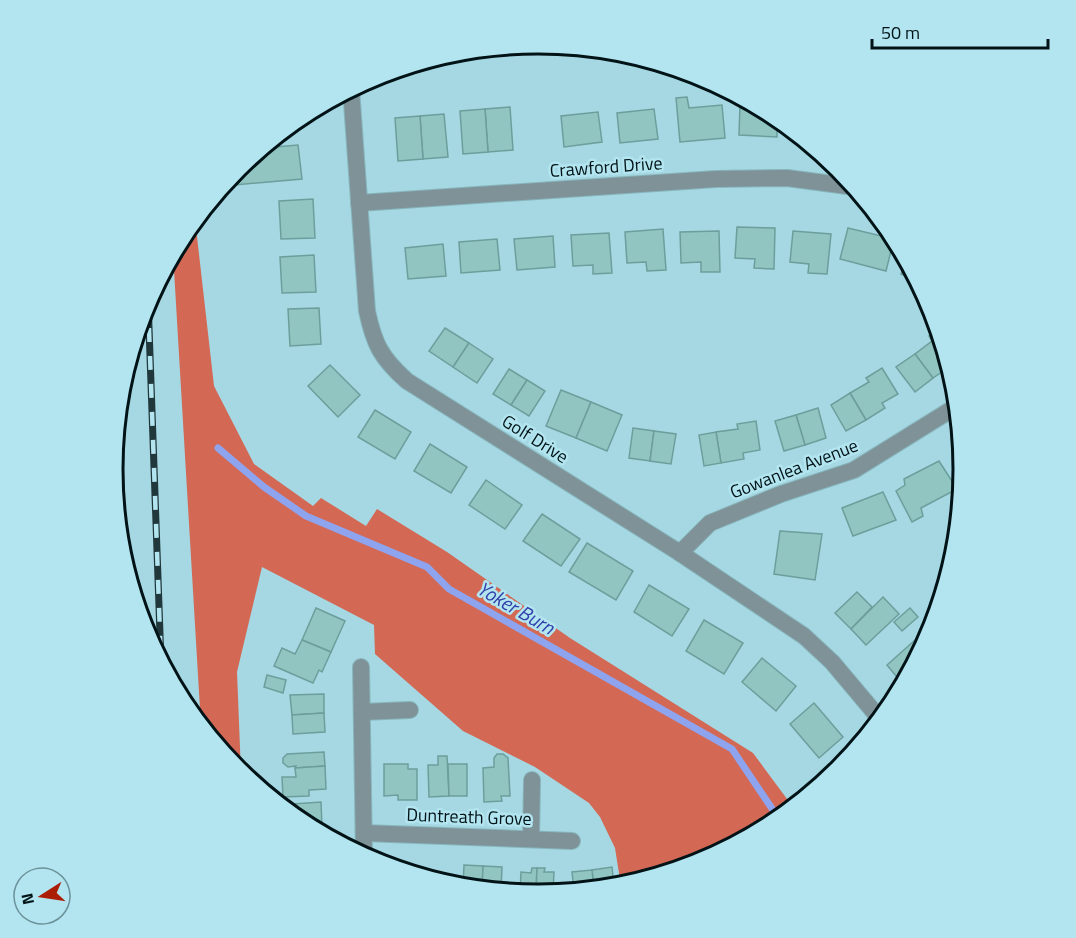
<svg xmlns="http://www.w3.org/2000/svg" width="1076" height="938" font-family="'Titillium Web',sans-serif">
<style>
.forest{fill:#d36855}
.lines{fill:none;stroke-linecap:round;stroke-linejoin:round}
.stream{stroke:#8fa4ef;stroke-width:7}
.building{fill:#91c5c2;stroke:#6c9f9c;stroke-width:1.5}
.minor-casing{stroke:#88b5bd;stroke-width:18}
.minor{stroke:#7e9297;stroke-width:16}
.rail-casing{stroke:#20373c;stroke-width:7}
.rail{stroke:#b2e5ef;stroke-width:4.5;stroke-dasharray:14;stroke-linecap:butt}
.labels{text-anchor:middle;stroke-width:5;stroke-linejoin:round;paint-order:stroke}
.street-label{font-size:18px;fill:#021317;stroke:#b2e5ef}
.water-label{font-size:20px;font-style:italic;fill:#3240ab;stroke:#b2e5ef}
.rim{fill:none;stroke:#021317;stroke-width:3}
</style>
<rect width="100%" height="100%" fill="#a5d8e2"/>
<polygon class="forest" points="195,219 214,386 254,464 313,506 321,498 366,526 377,509 447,552 570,638 753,753 793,807 774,823 701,862 621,886 615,848 600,817 589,803 535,767 463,731 375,654 374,625 262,567 237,672 241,773 237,770 201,726 173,253 184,232"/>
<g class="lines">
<polyline class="stream" points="218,448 264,487 306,516 427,567 449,589 732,749 779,819"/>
</g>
<g class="building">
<polygon points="687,97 689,108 722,105 725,138 680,142 676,98"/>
<polygon points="740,105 756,105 777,118 777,137 739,135"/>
<polygon points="510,107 513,150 488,152 485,109"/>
<polygon points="485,109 488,152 463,154 460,111"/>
<polygon points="654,109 658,139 620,143 617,113"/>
<polygon points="598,112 602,142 564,147 561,116"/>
<polygon points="306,113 306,122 292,123 302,115"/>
<polygon points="444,114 448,157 423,159 420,116"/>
<polygon points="420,116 423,159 398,161 395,118"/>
<polygon points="298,145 302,179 222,186 237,168 262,148"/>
<polygon points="313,199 315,238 281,239 279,201"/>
<polygon points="737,227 775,228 774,269 754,268 755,259 735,258"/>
<polygon points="848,228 894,239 886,271 840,259"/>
<polygon points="663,229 666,270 647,271 646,262 627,263 625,232"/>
<polygon points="719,231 720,272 701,272 701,262 681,263 680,232"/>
<polygon points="793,231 831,234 827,274 808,273 809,264 790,262"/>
<polygon points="609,233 612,273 593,274 593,265 573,266 571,235"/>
<polygon points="553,236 555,267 517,270 514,239"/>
<polygon points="497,239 500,270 461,273 459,242"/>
<polygon points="443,244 446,276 408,279 405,248"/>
<polygon points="314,255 316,292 282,293 280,257"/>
<polygon points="906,260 917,281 901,274"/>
<polygon points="319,308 321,344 290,346 288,309"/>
<polygon points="445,328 469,343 453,367 429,351"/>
<polygon points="938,330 949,367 933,378 915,354 932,341 929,336"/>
<polygon points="469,343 493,359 477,383 453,367"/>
<polygon points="915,354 933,378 915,392 896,367"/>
<polygon points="330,365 360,395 338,417 308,386"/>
<polygon points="882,368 898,394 882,403 885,408 866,420 850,393 869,382 866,378"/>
<polygon points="509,369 527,380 511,405 493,394"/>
<polygon points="527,380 545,391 529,416 511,405"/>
<polygon points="561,390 591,402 576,438 546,426"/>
<polygon points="850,393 866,420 846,431 831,405"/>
<polygon points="591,402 622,415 607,451 576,438"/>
<polygon points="818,408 826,438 805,445 796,415"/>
<polygon points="375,410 411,432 395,459 358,437"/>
<polygon points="796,415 805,445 784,451 775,421"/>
<polygon points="756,421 760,450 743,453 744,459 721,463 716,432 738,429 737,424"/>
<polygon points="633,428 654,431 650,461 629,458"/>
<polygon points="654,431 676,434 671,464 650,461"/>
<polygon points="716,432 721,463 704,466 699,435"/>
<polygon points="430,444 467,467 451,493 414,471"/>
<polygon points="939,461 957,489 921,508 923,516 912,522 896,491 905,485 904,479"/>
<polygon points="486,480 522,505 505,529 469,505"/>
<polygon points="883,492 896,520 853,536 842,508"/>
<polygon points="542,514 580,539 561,566 523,541"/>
<polygon points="780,531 822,534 815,580 774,574"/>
<polygon points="587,543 633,571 616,600 569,572"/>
<polygon points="649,585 689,609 672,636 634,612"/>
<polygon points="857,592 872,607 851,629 835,613"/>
<polygon points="883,597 899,614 866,645 851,629"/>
<polygon points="316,608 345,621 331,652 302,640"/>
<polygon points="910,608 918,617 902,631 894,622"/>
<polygon points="704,620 743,643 724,674 686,651"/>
<polygon points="302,640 331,652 322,672 319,670 313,683 274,666 282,648 295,654"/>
<polygon points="915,640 922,649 907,676 901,682 887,665"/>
<polygon points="762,658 796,686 776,711 742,682"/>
<polygon points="267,675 286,680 283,693 264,687"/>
<polygon points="324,694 324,713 292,715 290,695"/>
<polygon points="814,703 843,737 819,758 790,724"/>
<polygon points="324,713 325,732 293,734 292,715"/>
<polygon points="324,752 325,766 295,768 296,766 288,767 283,763 283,758 287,754"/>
<polygon points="497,754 503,754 508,758 510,796 501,796 502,801 484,802 483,768 494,767 494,758"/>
<polygon points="438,756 447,756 449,796 429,797 428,765 438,765"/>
<polygon points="384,764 408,764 408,769 417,769 417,800 398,800 398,795 384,796"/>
<polygon points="448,764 467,764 467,796 449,796"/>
<polygon points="325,766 326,789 309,790 309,796 283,797 282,777 296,777 295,768"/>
<polygon points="321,802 322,828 313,829 294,816 293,804"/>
<polygon points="464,865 483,866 482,889 463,887"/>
<polygon points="483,866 502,867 501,891 482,889"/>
<polygon points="612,867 614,887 594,889 592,870"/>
<polygon points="532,868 537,868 536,894 520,893 521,872 531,873"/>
<polygon points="537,868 545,868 544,872 554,872 553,893 536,894"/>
<polygon points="592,870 594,889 574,891 572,872"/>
<polygon points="441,873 441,878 449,878 449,885 422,876 422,874"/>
</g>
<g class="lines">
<g class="minor-casing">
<g id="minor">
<path d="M351 89 367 311C374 344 381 358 407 381L680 553 804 636 832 662 880 719"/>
<polyline points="359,203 716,179 787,178 855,187"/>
<polyline points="680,553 710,523 781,494 854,470 957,406"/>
<polyline points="361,667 364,856"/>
<polyline points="362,712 410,710"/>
<polyline points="364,833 572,841"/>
<polyline points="531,839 532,780"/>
</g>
</g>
<use href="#minor" class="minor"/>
<g class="rail-casing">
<polyline id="rail" points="148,300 161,662"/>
</g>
<use href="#rail" class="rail"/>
</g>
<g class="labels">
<g class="street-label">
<text transform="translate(606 167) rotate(-4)" y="6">Crawford Drive</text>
<text transform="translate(535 439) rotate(32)" y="6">Golf Drive</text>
<text transform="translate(794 469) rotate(-21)" y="6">Gowanlea Avenue</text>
<text transform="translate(469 817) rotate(2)" y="6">Duntreath Grove</text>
</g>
<g class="water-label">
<text transform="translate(516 608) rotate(30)" y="7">Yoker Burn</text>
</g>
</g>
<path d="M0 0H1076V938H0ZM123 469a415 415 0 1 1 830 0a415 415 0 1 1-830 0Z" fill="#b2e5ef" fill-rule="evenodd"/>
<path class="rim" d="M123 469a415 415 0 1 1 830 0a415 415 0 1 1-830 0Z"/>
<g transform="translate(42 896) rotate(258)"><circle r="28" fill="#b2e5ef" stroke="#6c9199" stroke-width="1.5"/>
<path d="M0-4.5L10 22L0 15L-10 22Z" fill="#ac1d05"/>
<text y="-9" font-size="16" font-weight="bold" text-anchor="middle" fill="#021317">N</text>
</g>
<path d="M872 39v9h176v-9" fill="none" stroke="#021317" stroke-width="3"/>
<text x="881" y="39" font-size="18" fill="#021317" stroke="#b2e5ef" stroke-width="4.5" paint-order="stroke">50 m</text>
</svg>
